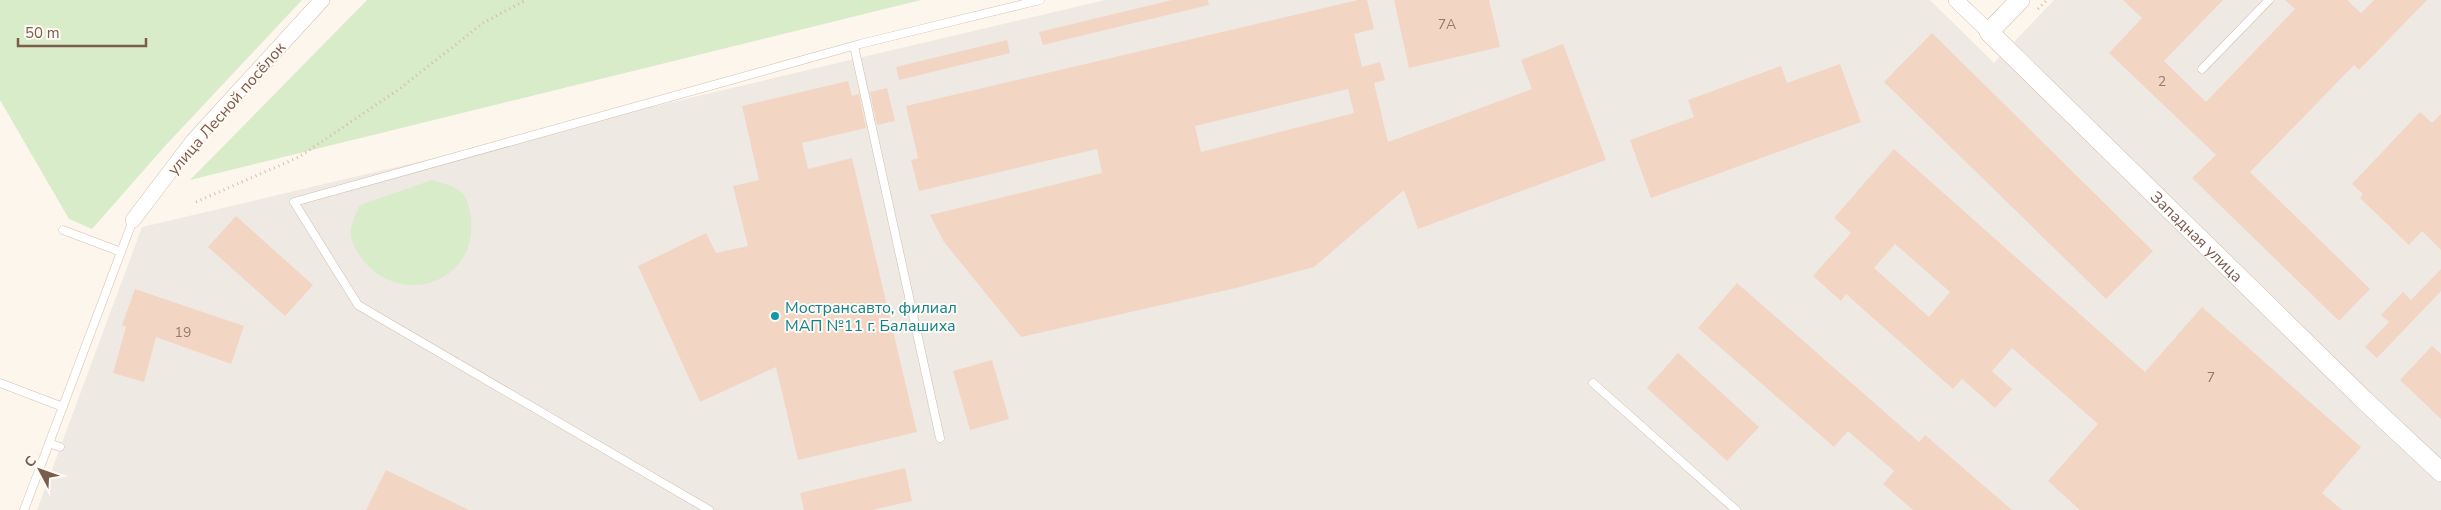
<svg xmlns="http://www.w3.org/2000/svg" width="2441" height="510" font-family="'Nunito Sans',sans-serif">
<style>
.industrial{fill:#efe9e4}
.green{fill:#d8ecc9}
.building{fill:#f3d5c3;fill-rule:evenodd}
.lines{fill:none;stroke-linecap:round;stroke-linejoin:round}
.service-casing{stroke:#d1beb0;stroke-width:9}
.minor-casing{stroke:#d1beb0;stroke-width:16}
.tertiary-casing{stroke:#d1beb0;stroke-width:20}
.path{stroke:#d9b8a5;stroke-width:3;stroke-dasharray:1 4;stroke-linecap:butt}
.service{stroke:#fff;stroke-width:8}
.minor{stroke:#fff;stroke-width:15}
.tertiary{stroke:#fff;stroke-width:19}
.culture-dot{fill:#0f9aa8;stroke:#fffaf3;stroke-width:2}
.labels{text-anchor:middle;stroke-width:4;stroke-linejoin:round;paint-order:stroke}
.number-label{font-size:14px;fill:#987a6a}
.street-label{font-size:16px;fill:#7a5c4d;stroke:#fffaf3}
.culture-label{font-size:16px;fill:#0d838f;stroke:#fffaf3;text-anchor:start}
</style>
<rect width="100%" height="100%" fill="#fdf6ec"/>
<polygon class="industrial" points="1105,0 1930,0 1994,63 2054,0 2441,0 2441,510 37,510 142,227"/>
<g class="green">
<polygon points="0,0 302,0 165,146 92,229 69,219 0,100"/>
<polygon points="367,0 921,0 190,180"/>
<path d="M432 180C440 183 454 185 460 191 468 198 469 208 471 218 478 283 401 308 363 260 347 238 348 229 360 205Z"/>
</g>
<g class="building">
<polygon points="1172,0 1208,0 1209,5 1043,45 1039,32"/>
<path d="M1358 0H1367L1374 29 1354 34 1362 67 1380 62 1385 80 1374 83 1388 142 1532 89 1521 60 1563 44 1606 160 1418 229 1404 190 1314 267 1236 288 1021 337 944 242 930 215 1102 173 1097 149 919 191 911 160 918 158 906 106ZM1348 89 1354 113 1201 152 1195 126Z"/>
<polygon points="1394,0 1489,0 1500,47 1409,68"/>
<polygon points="2123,0 2223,0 2164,61 2206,102 2295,9 2285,0 2347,0 2361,13 2374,0 2427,0 2359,70 2354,65 2250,172 2370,289 2339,321 2192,178 2216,155 2109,53 2142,18"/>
<polygon points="1932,33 2153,251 2106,299 1884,82"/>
<polygon points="1007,40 1010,53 899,80 896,67"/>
<polygon points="1840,64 1861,122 1651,198 1630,140 1694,117 1688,100 1781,66 1787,83"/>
<polygon points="848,81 852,96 859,94 866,128 802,143 808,169 852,158 917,432 798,460 776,367 700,402 638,266 706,233 716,253 748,246 733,186 759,180 742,106"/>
<polygon points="887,88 895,121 877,125 870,92"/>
<polygon points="2420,112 2432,123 2441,114 2441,250 2422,231 2409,245 2360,198 2363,194 2352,184"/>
<path d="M1894 149 2145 372 2202 307 2361 447 2322 493 2342 510H2080L2048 481 2098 424 2012 348 1992 371 2012 389 1995 408 1962 379 1953 389 1846 294 1841 301 1813 276 1851 233 1834 218ZM1895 244 1950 292 1929 317 1874 268Z"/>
<polygon points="236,216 313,285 285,316 208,247"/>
<polygon points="2441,269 2441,291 2377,358 2365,347 2389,322 2381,315 2403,292 2411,300"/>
<polygon points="1737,283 1919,442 1925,435 2012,510 1913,510 1883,484 1894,471 1848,431 1834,447 1698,328"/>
<polygon points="135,289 244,326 231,364 156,337 144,382 113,373 126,327 122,325"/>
<polygon points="2432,346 2441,354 2441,419 2400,380"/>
<polygon points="1678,353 1759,427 1727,461 1647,388"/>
<polygon points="992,360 1009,419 970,430 953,371"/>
<polygon points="905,468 912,501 872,510 804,510 800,493"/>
<polygon points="386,470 469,510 366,510"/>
</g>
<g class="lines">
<g class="service-casing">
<g id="service">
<polyline points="854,46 940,438"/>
<polyline points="2202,69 2269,0"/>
<polyline points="63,230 121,252"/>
<polyline points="0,383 63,407"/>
<polyline points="1593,383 1736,510"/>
<polyline points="49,443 60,447"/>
<polyline points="24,510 133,220"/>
<polyline points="709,510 358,305 294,202 860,44 1040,0"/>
</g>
</g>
<g class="minor-casing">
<g id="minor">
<polyline points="1956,0 1989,32"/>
<polyline points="133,220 193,141 322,0"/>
</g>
</g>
<g class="tertiary-casing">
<g id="tertiary">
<path id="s1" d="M2020 0 1989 32 2364 400 2441 472"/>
</g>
</g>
<g class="path">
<polyline points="2038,9 2047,0"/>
<polyline points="196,202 299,157 398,90 483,23 526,0"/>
</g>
<use href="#service" class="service"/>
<use href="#minor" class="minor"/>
<use href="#tertiary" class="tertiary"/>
</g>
<circle class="culture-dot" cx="775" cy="316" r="5"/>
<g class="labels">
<g class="number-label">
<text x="1447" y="29">7А</text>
<text x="2162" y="86">2</text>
<text x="183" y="337">19</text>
<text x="2211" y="382">7</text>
</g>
<g class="street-label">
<text transform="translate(226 108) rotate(-49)" y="6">улица Лесной посёлок</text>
<text dy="6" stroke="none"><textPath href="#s1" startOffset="336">Западная улица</textPath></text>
</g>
<g class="culture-label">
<text x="785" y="313">Мострансавто, филиал<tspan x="785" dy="18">МАП №11 г. Балашиха</tspan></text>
</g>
</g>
<g transform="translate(40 470) rotate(311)" stroke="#fffaf3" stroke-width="4" paint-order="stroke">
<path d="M0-4L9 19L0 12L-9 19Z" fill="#7a5c4d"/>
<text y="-8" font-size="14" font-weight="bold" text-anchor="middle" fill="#7a5c4d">С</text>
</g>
<path d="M18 38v8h128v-8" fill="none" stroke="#7a5c4d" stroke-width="2.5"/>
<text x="25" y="38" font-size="15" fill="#7a5c4d" stroke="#fffaf3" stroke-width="4" paint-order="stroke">50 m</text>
</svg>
